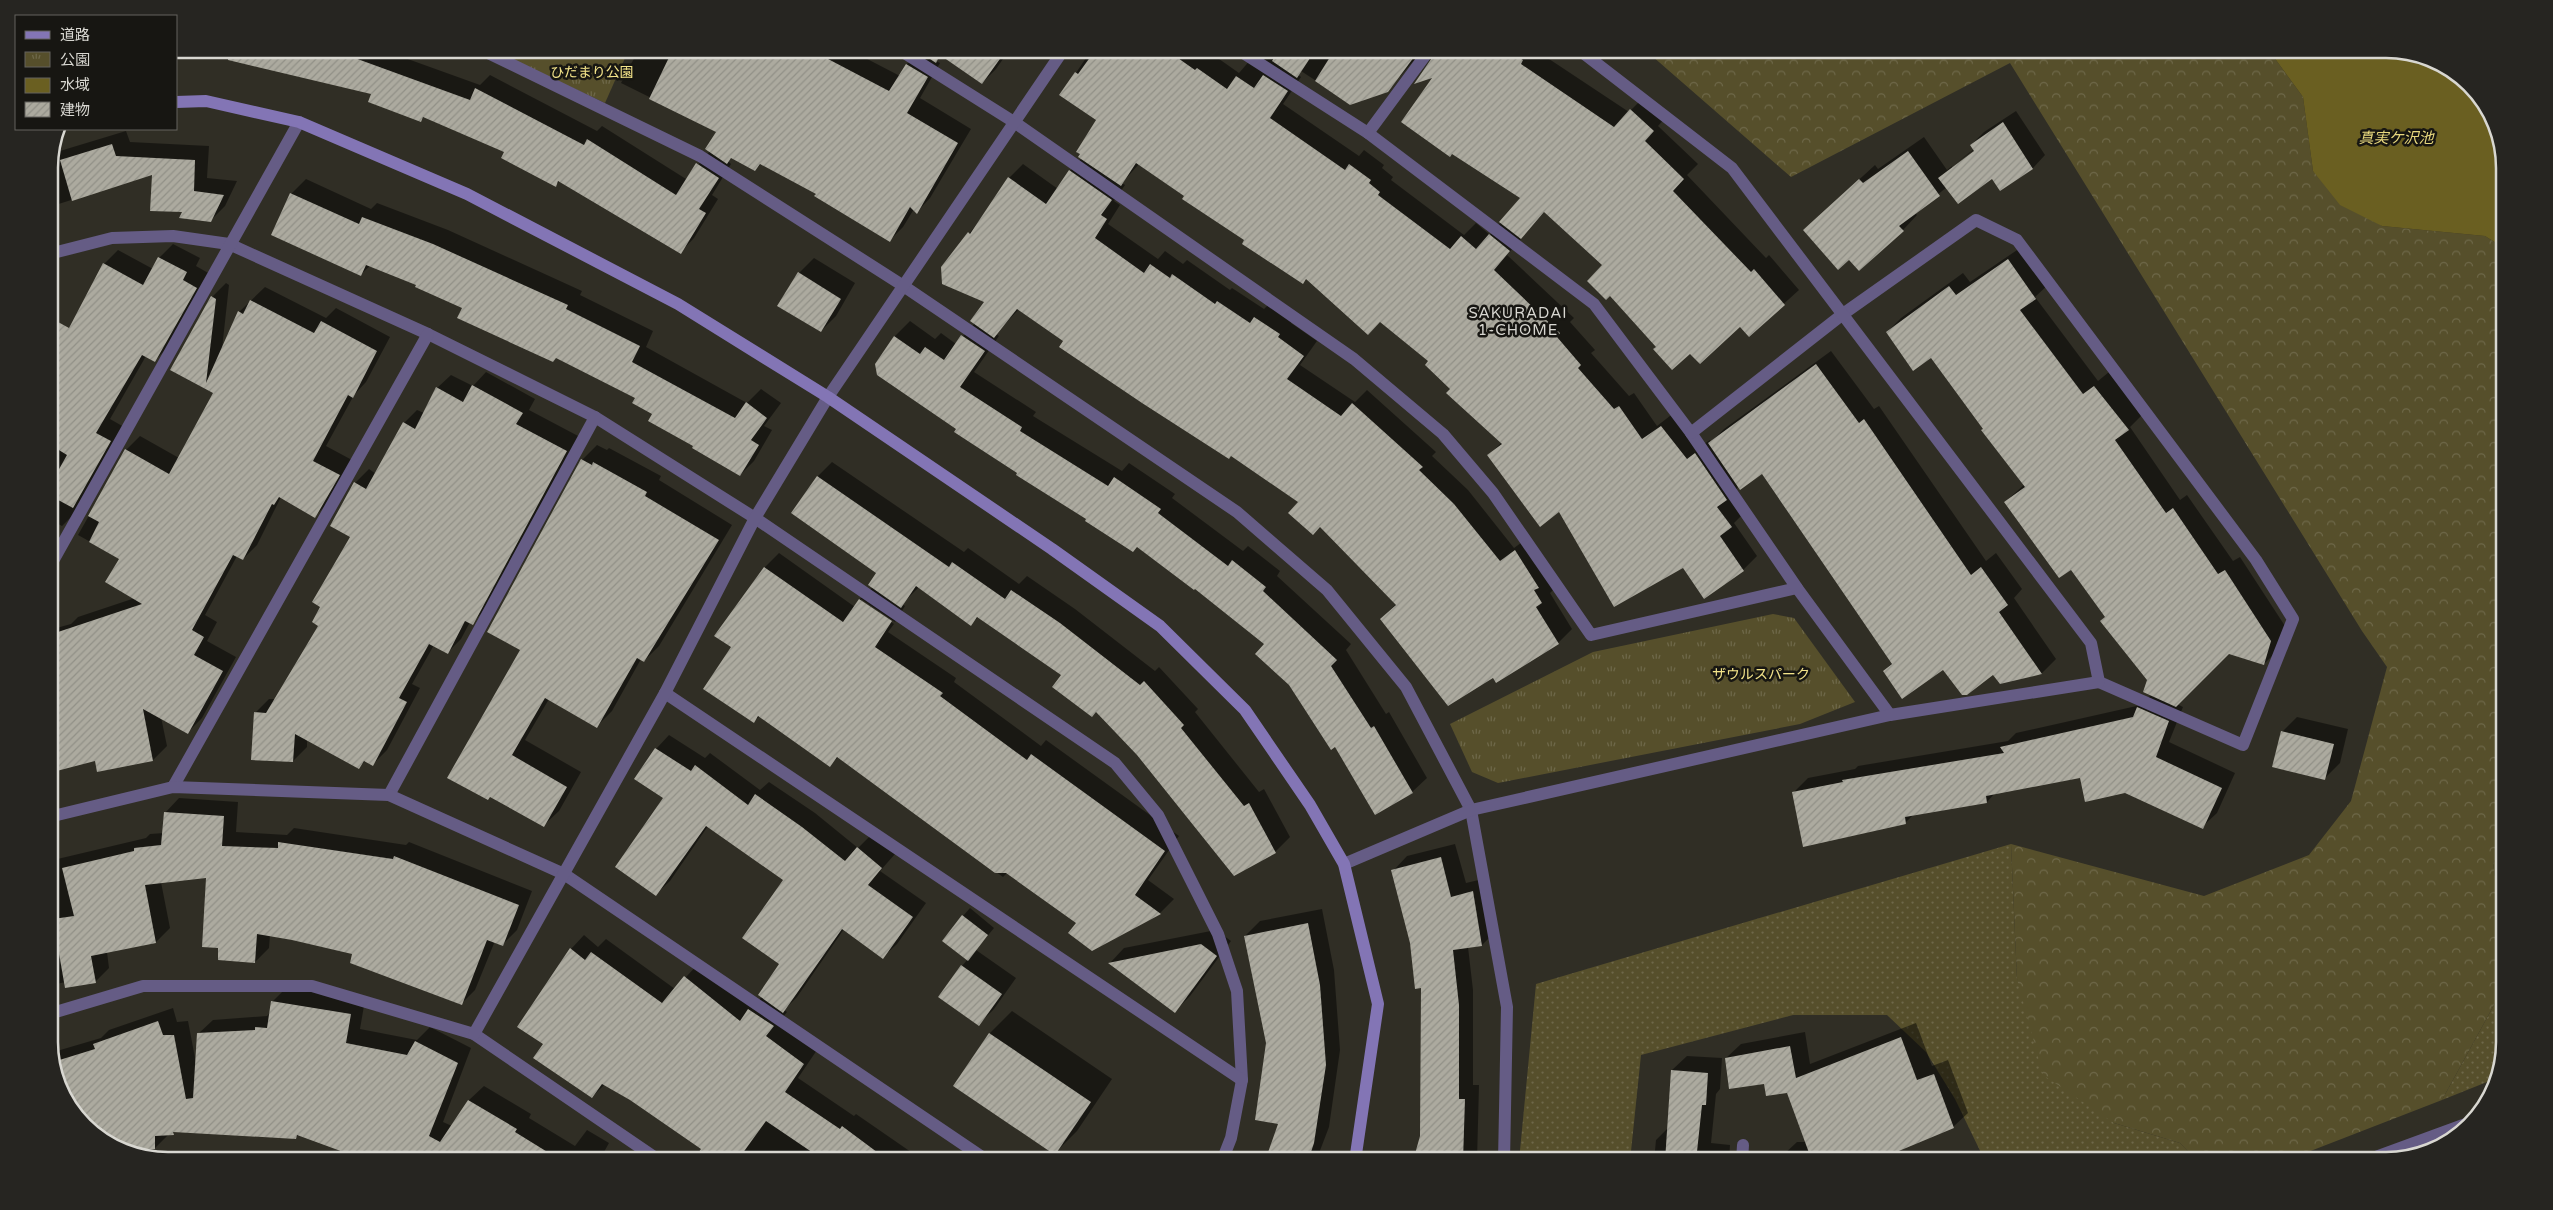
<svg xmlns="http://www.w3.org/2000/svg" width="2553" height="1210" font-family="'Varela Round','Noto Sans JP',sans-serif">
<style>
.grass{fill:url(#grass-dots)}
.forest{fill:url(#forest-crowns)}
.park{fill:url(#park-tufts)}
.water{fill:#6a5f21}
.shadow{fill:#0007;fill-rule:evenodd}
.building{fill:url(#building-hatch)}
.lines{fill:none;stroke-linecap:round;stroke-linejoin:round}
.street{stroke:#655c85;stroke-width:12}
.secondary{stroke:#8375b5;stroke-width:12}
.labels{text-anchor:middle;stroke-width:5;stroke-linejoin:round;paint-order:stroke}
.park-label{font-size:14px;fill:#f4e48a;stroke:#171612}
.water-label{font-size:15px;font-style:italic;fill:#e8d87e;stroke:#171612}
.neighbourhood-label{font-size:15px;letter-spacing:1px;fill:#d8d7d1;stroke:#171612}
.rim{fill:none;stroke:#d8d7d1;stroke-width:2.5}
</style>
<defs>
<pattern id="grass-dots" width="8" height="8" patternUnits="userSpaceOnUse" patternTransform="scale(1.25)"><rect width="8" height="8" fill="#564f2b"/><path d="M2 2h.1M6 6h.1" fill="none" stroke="#6e6849" stroke-width="1.8" stroke-linecap="round"/></pattern>
<pattern id="forest-crowns" width="20" height="18" patternUnits="userSpaceOnUse" patternTransform="scale(1.25)"><rect width="20" height="18" fill="#564f2b"/><path d="M2 6a3 3 0 1 1 6 0M12 15a3 3 0 1 1 6 0" fill="none" stroke="#6e6849"/></pattern>
<pattern id="park-tufts" width="24" height="20" patternUnits="userSpaceOnUse" patternTransform="scale(1.25)"><rect width="24" height="20" fill="#564f2b"/><path d="M3 7l-1-3M5 7V3M7 7l1-3M15 17l-1-3M17 17v-4M19 17l1-3" fill="none" stroke="#6e6849"/></pattern>
<pattern id="building-hatch" width="6" height="6" patternUnits="userSpaceOnUse" patternTransform="scale(1.25)"><rect width="6" height="6" fill="#acaa9f"/><path d="M-1 1l2-2M0 6l6-6M5 7l2-2" fill="none" stroke="#919087"/></pattern>
</defs>
<rect width="100%" height="100%" fill="#302e25"/>
<g class="grass">
<polygon points="2011,844 2017,979 2114,1123 2180,1143 2197,1161 1985,1161 1955,1099 1926,1052 1887,1015 1793,1015 1641,1055 1630,1161 1519,1161 1536,984"/>
<polygon points="2504,849 2504,1043 2497,1078 2442,1100 2500,994 2501,917 2493,863"/>
</g>
<polygon class="forest" points="1644,49 2268,49 2303,97 2313,171 2382,226 2485,236 2504,248 2504,849 2493,863 2501,917 2500,994 2442,1100 2285,1161 2197,1161 2180,1143 2114,1123 2043,1075 2017,979 2011,844 2204,896 2309,855 2351,801 2387,667 2362,631 2010,63 1791,177"/>
<g class="park">
<polygon points="489,49 629,49 605,103"/>
<polygon points="1773,614 1794,618 1855,702 1800,724 1498,783 1472,772 1450,724 1593,652"/>
</g>
<polygon class="water" points="2268,49 2386,49 2432,58 2484,101 2504,160 2504,248 2485,236 2382,226 2340,205 2313,171 2303,97"/>
<g class="shadow">
<polygon points="180,49 380,49 480,85 490,75 597,131 602,126 686,179 710,151 718,131 621,83 639,49 848,49 900,76 907,64 920,52 916,49 1010,49 996,69 982,83 942,55 936,61 940,63 920,98 971,129 930,198 917,212 914,209 903,227 890,240 817,194 762,163 755,170 732,157 728,161 731,164 712,195 718,199 694,238 681,252 560,181 555,185 506,151 424,117 421,120 373,93 282,63"/>
<polygon points="1074,49 1199,49 1210,57 1212,54 1239,73 1258,51 1256,49 1424,49 1387,91 1350,103 1301,71 1298,75 1301,77 1283,104 1359,156 1364,150 1384,165 1382,168 1393,177 1391,180 1464,235 1476,223 1490,235 1522,197 1435,76 1439,49 1534,49 1629,112 1645,96 1667,116 1658,126 1698,164 1687,175 1766,258 1769,255 1799,290 1749,335 1740,325 1690,352 1657,347 1603,265 1545,211 1507,255 1574,318 1570,322 1595,350 1591,353 1629,396 1634,393 1657,426 1675,412 1701,446 1710,440 1711,442 1724,429 1831,351 1874,409 1879,406 1986,561 1996,553 2022,589 2014,598 2056,659 2042,673 2000,683 1993,673 1944,669 1884,671 1893,662 1762,472 1739,486 1732,494 1745,512 1734,523 1757,556 1743,570 1683,566 1559,510 1489,455 1502,442 1452,389 1430,361 1381,321 1246,240 1139,164 1122,183 1125,185 1114,201 1120,205 1108,224 1158,259 1165,251 1183,264 1187,260 1230,290 1232,288 1264,309 1269,304 1293,319 1291,323 1317,341 1300,365 1355,402 1367,390 1436,452 1432,456 1468,490 1514,548 1529,537 1555,588 1550,593 1572,629 1558,643 1494,677 1381,619 1396,604 1300,502 1019,309 996,334 999,336 974,372 1036,412 1033,416 1122,471 1129,463 1175,494 1172,498 1243,551 1248,546 1280,571 1277,576 1351,644 1346,650 1386,714 1389,712 1427,778 1412,792 1336,745 1266,644 1196,587 1138,546 1133,550 955,432 958,428 876,364 895,336 910,321 935,339 941,333 956,344 975,323 986,301 943,267 979,221 1009,178 1023,164 1058,189 1070,171 1082,158 1098,120 1061,95 1086,58"/>
<path d="M2016 111 2045 155 2033 168 2000 189 1992 177 1947 187 1915 213 1917 215 1903 230 1849 259 1804 230 1875 165 1878 169 1924 137 1947 170 1974 149 1971 145 1984 132ZM1978 147 1980 149 1952 169V166Z"/>
<polygon points="126,131 130,142 209,146 207,178 237,181 225,206 211,220 154,174 49,207 50,154"/>
<polygon points="306,179 371,209 377,203 448,230 582,291 580,295 653,331 646,347 747,403 761,389 781,403 764,426 772,430 754,461 740,475 694,445 636,397 464,307 418,284 370,266 361,274 273,235 291,194"/>
<polygon points="173,244 200,258 196,266 210,274 169,346 155,360 146,356 110,419 124,427 76,512 62,526 49,519 49,342 61,359 104,264 118,250 153,269 159,258"/>
<polygon points="2023,246 2049,284 2035,297 2098,381 2109,372 2142,415 2130,427 2180,500 2187,495 2233,561 2240,557 2285,626 2278,650 2264,664 2229,653 2177,704 2183,707 2169,742 2235,773 2217,813 2202,827 2125,791 2081,776 1995,793 1987,802 1914,814 1905,823 1793,793 1808,778 1855,769 1858,766 2008,741 2016,733 2141,705 2151,695 2149,680 2071,568 2005,502 2025,484 1931,356 1887,332 1901,318 1963,273 1970,282"/>
<polygon points="814,258 855,283 836,316 821,331 799,273"/>
<polygon points="226,283 229,285 222,349 239,312 265,287 326,318 336,308 390,337 366,382 354,395 326,446 352,460 329,502 315,516 281,497 257,545 243,559 237,556 205,615 217,622 207,641 236,657 202,718 188,732 161,717 167,746 153,760 96,760 49,772 49,630 71,624 78,617 135,598 121,559 78,535 126,450 140,436 179,458 215,392 171,369 212,297"/>
<polygon points="486,372 535,399 529,410 580,437 486,609 472,623 470,622 461,639 447,653 434,645 412,684 420,688 387,750 373,764 366,760 359,768 307,739 307,747 293,761 255,713 269,699 276,699 320,625 322,607 351,536 355,483 369,469 376,474 404,423 417,410 424,413 437,388 451,375 473,386"/>
<polygon points="597,445 607,450 609,448 661,476 659,480 732,525 659,646 644,661 641,659 612,711 597,726 549,699 525,740 581,772 559,811 544,825 491,796 521,649 489,632 582,460"/>
<polygon points="832,462 964,552 968,548 1019,584 1027,576 1075,609 1155,671 1159,667 1198,709 1195,712 1259,792 1264,789 1290,837 1275,852 1138,755 1063,674 979,616 971,624 919,587 902,604 905,606 895,622 861,599 861,602 894,624 888,632 956,678 954,682 1041,746 1046,740 1179,836 1148,880 1174,899 1160,913 1092,949 1078,922 1007,873 1003,877 838,757 830,765 760,716 753,722 733,647 716,636 765,567 779,553 855,607 860,599 873,587 878,572 818,476"/>
<polygon points="2297,717 2348,729 2340,763 2325,778 2282,732"/>
<polygon points="669,735 705,758 710,753 760,790 769,782 815,813 858,848 872,834 895,854 880,871 926,903 897,944 883,957 844,929 797,997 784,1010 787,1012 779,1022 817,1050 798,1078 854,1116 856,1114 924,1161 700,1161 696,1158 703,1148 630,1099 605,1084 592,1097 544,1044 571,949 584,935 598,947 606,939 675,989 698,964 752,1006 762,997 781,964 785,879 708,826 670,881 656,894 665,798 656,749"/>
<polygon points="179,798 238,802 236,832 287,835 294,828 406,845 409,842 532,891 517,930 503,944 495,941 475,990 461,1004 354,953 270,935 269,948 255,962 208,877 161,882 170,928 156,942 107,952 109,968 95,982 65,982 49,986 49,861 146,838 150,834 164,833 165,813"/>
<polygon points="1455,844 1466,883 1487,878 1496,931 1482,945 1468,947 1473,990 1473,1085 1479,1085 1477,1161 1415,1161 1421,1136 1423,987 1393,871 1407,856"/>
<polygon points="970,908 994,928 976,950 1016,978 994,1009 979,1024 962,966 968,959 963,916"/>
<polygon points="1322,909 1334,970 1340,1050 1329,1127 1316,1161 1266,1161 1280,1123 1267,1042 1245,936 1260,921"/>
<polygon points="1216,930 1231,941 1190,996 1175,1011 1110,963 1124,948"/>
<polygon points="287,987 365,1000 360,1029 417,1040 430,1027 471,1048 443,1122 452,1126 469,1100 484,1086 531,1114 529,1118 575,1146 587,1130 609,1143 599,1161 398,1161 393,1158 389,1161 372,1161 299,1135 296,1137 176,1130 169,1134 155,1148 119,1150 69,1109 50,1053 101,1038 109,1030 173,1008 177,1022 188,1021 196,1063 198,1034 213,1020 267,1016 271,1012 273,1001"/>
<polygon points="1012,1011 1112,1079 1077,1131 1055,1153 990,1033"/>
<polygon points="1916,1023 1932,1066 1948,1060 1968,1113 1953,1127 1862,1111 1855,1161 1782,1161 1782,1156 1797,1142 1806,1142 1788,1091 1765,1082 1726,1058 1741,1044 1805,1032 1810,1064"/>
<polygon points="1687,1056 1722,1058 1720,1089 1716,1094 1711,1143 1730,1145 1729,1161 1654,1161 1656,1140 1668,1128 1672,1070"/>
</g>
<g class="building">
<polygon points="229,49 330,49 470,100 475,88 584,145 587,139 676,195 696,163 719,178 699,209 706,213 681,254 558,181 556,187 501,158 504,152 423,117 421,122 368,102 371,94 228,60"/>
<polygon points="673,49 809,49 889,91 906,64 928,77 907,113 958,143 917,214 910,207 890,242 814,196 816,194 760,164 755,171 731,158 727,164 705,149 716,132 649,99"/>
<polygon points="915,49 1007,49 982,84 940,55 936,63"/>
<polygon points="1096,49 1165,49 1195,70 1197,68 1227,89 1236,76 1254,88 1263,75 1288,91 1270,118 1345,170 1349,164 1371,180 1369,183 1380,192 1378,195 1450,249 1461,236 1476,249 1489,234 1510,251 1494,270 1560,333 1557,337 1581,365 1578,368 1614,409 1619,406 1642,439 1661,426 1687,459 1695,453 1727,500 1717,507 1732,527 1720,536 1744,571 1704,599 1683,568 1614,607 1559,512 1540,527 1487,455 1502,444 1446,393 1450,389 1425,365 1428,361 1380,322 1368,335 1306,279 1303,284 1242,244 1244,240 1182,199 1184,196 1136,163 1121,186 1078,157 1080,154 1076,152 1096,120 1059,95 1075,72 1078,74"/>
<polygon points="1280,49 1316,49 1297,78 1272,61"/>
<polygon points="1335,49 1420,49 1388,92 1350,105 1315,81"/>
<polygon points="1438,49 1506,49 1523,60 1521,64 1614,127 1630,109 1654,131 1645,141 1684,179 1673,191 1751,272 1754,269 1785,305 1749,337 1740,327 1700,364 1690,354 1672,370 1653,349 1656,347 1610,296 1606,300 1587,281 1602,265 1544,212 1521,239 1499,222 1520,198 1452,154 1450,157 1401,122 1432,78 1414,84"/>
<polygon points="2003,122 2033,169 2000,191 1992,179 1958,204 1938,178 1974,151 1970,145"/>
<polygon points="112,144 116,156 195,160 194,191 224,195 211,222 179,218 182,212 150,211 152,175 72,201 60,160"/>
<polygon points="1908,151 1940,196 1899,226 1904,231 1859,271 1849,260 1838,270 1803,230 1859,179 1863,183"/>
<polygon points="1069,170 1112,200 1101,215 1107,219 1095,238 1144,273 1150,264 1170,278 1172,274 1215,304 1217,301 1250,323 1254,317 1280,334 1278,337 1304,356 1287,379 1341,416 1352,403 1423,467 1419,470 1454,504 1500,561 1515,550 1539,588 1534,590 1542,603 1536,607 1559,644 1496,683 1493,678 1448,706 1380,619 1396,605 1320,527 1313,535 1288,513 1298,502 1231,456 1229,459 1142,403 1059,347 1063,341 1017,309 994,338 970,321 984,302 942,284 941,267 968,232 970,234 1008,177 1046,204"/>
<polygon points="290,193 359,224 362,217 433,244 568,305 566,309 640,346 632,362 735,418 746,402 767,418 751,440 759,445 740,476 692,448 693,446 648,421 652,414 632,403 635,398 556,358 553,362 457,318 462,308 415,287 416,285 366,265 361,276 271,235"/>
<polygon points="158,257 187,272 183,280 197,288 155,362 142,355 96,433 111,441 73,508 49,495 49,487 67,455 49,444 49,317 69,328 103,263 143,285"/>
<polygon points="2008,259 2036,299 2020,310 2083,394 2094,386 2129,430 2115,440 2166,513 2173,508 2218,574 2225,570 2271,641 2264,665 2229,654 2176,707 2143,692 2147,680 2100,621 2105,617 2071,570 2059,578 2004,502 2025,487 1981,430 1983,429 1931,358 1913,371 1886,332 1949,286 1956,295"/>
<polygon points="798,272 841,299 821,332 777,306"/>
<polygon points="211,296 216,299 206,383 238,311 243,314 250,300 314,333 321,321 377,351 353,398 348,395 313,461 340,475 315,518 279,497 274,505 272,504 243,560 233,555 192,630 204,637 194,655 223,671 188,734 143,709 153,761 97,772 95,761 49,773 49,635 142,604 105,582 119,559 89,542 99,522 88,516 125,449 169,474 213,393 170,370"/>
<polygon points="961,335 985,351 960,387 1022,427 1020,431 1108,486 1114,477 1161,509 1158,513 1228,566 1232,560 1266,587 1263,591 1337,660 1331,666 1371,728 1374,726 1413,793 1375,815 1335,747 1331,750 1289,685 1255,654 1264,644 1195,589 1194,590 1137,547 1133,552 1085,521 1086,519 1016,475 1017,473 954,432 956,429 877,375 875,364 894,336 920,354 925,347 944,360"/>
<polygon points="1816,364 1859,423 1864,419 1971,575 1981,567 2008,605 1999,612 2042,674 2000,684 1993,675 1967,695 1962,695 1943,670 1902,699 1883,671 1892,664 1762,474 1740,490 1708,443"/>
<polygon points="472,385 523,413 516,424 567,451 473,625 465,621 448,654 429,644 399,698 407,702 373,766 364,761 359,769 295,734 293,762 251,760 254,712 266,713 318,626 312,622 320,607 312,602 350,537 330,526 354,482 366,489 403,422 415,429 436,387 463,402"/>
<polygon points="581,459 592,465 593,462 647,492 645,496 719,540 644,662 637,658 597,728 545,698 512,755 567,787 544,827 490,797 488,800 447,778 520,650 487,632"/>
<polygon points="817,476 949,567 952,562 1005,599 1011,590 1060,623 1140,685 1144,681 1184,725 1181,728 1244,806 1249,803 1276,853 1234,876 1137,755 1096,712 1092,717 1052,687 1061,675 977,617 971,626 916,586 901,608 868,585 876,573 791,513"/>
<polygon points="764,567 843,622 859,599 892,621 875,647 943,693 940,696 1027,760 1031,754 1165,851 1135,895 1161,914 1092,951 1068,933 1076,923 1006,873 995,873 837,757 830,767 758,716 754,723 703,689 731,647 714,636"/>
<polygon points="2137,707 2169,721 2156,757 2222,788 2203,829 2125,793 2085,802 2080,778 1986,796 1987,803 1905,817 1906,824 1803,847 1792,792 1843,782 1842,780 2004,753 2000,747 2133,717"/>
<polygon points="2281,731 2334,744 2325,780 2272,767"/>
<polygon points="655,748 691,771 695,765 748,805 755,794 802,827 845,861 857,847 882,868 868,885 913,917 883,959 842,929 783,1013 758,995 779,964 742,938 783,880 706,826 656,896 615,867 663,798 634,779"/>
<polygon points="164,812 224,816 222,846 278,848 278,842 393,859 394,856 519,905 503,946 487,940 462,1005 350,963 352,954 292,940 257,934 255,963 218,960 218,948 202,947 206,878 145,885 156,943 91,956 96,983 65,988 53,919 74,916 62,868 134,851 134,848 161,845"/>
<polygon points="1441,857 1451,897 1473,891 1482,946 1453,950 1459,1005 1459,1099 1465,1099 1463,1161 1413,1161 1420,1136 1421,988 1415,989 1410,943 1391,870"/>
<polygon points="962,915 988,935 968,961 942,941"/>
<polygon points="1308,923 1320,985 1326,1065 1314,1143 1308,1161 1265,1161 1278,1124 1255,1120 1266,1043 1244,936"/>
<polygon points="1201,944 1217,956 1175,1013 1108,963"/>
<polygon points="570,948 585,960 591,952 662,1003 684,976 740,1021 748,1009 774,1026 766,1036 804,1064 785,1092 840,1129 842,1126 889,1161 825,1161 766,1121 737,1161 692,1161 701,1149 630,1100 602,1084 592,1098 533,1058 543,1044 517,1027"/>
<polygon points="961,965 1002,994 979,1026 938,997"/>
<polygon points="271,1001 351,1014 346,1043 407,1055 415,1041 458,1063 429,1136 440,1142 468,1100 517,1129 515,1132 562,1161 368,1161 297,1135 296,1139 173,1132 174,1135 155,1136 155,1149 121,1151 69,1109 53,1062 95,1049 93,1044 158,1021 163,1035 174,1035 186,1099 193,1098 197,1033 255,1030 255,1027 267,1028"/>
<polygon points="989,1033 1091,1102 1055,1155 953,1086"/>
<polygon points="1901,1037 1917,1080 1934,1074 1954,1128 1882,1158 1879,1152 1871,1155 1870,1152 1846,1161 1812,1161 1787,1093 1766,1096 1764,1084 1729,1089 1725,1058 1790,1046 1796,1078"/>
<polygon points="1671,1070 1708,1073 1706,1105 1702,1105 1696,1161 1665,1161"/>
</g>
<g class="lines">
<g class="street">
<polyline points="480,49 700,156 902,285 1237,512 1327,590 1406,687 1471,810 1507,1007 1504,1161"/>
<polyline points="898,49 1014,122 1354,359 1443,434 1493,493 1591,635 1797,588"/>
<polyline points="1237,49 1368,133 1594,304 1691,433 1797,588 1890,715"/>
<polyline points="1368,133 1430,49"/>
<polyline points="49,254 112,238 173,236 229,244 428,334 595,417 755,518 1115,763 1158,815 1218,934 1237,991 1242,1080 1231,1138 1222,1161"/>
<polyline points="1691,433 1843,314 1976,220 2017,240 2256,560 2293,619 2243,745 2099,682"/>
<polyline points="49,568 299,122"/>
<polyline points="665,693 1242,1080"/>
<polyline points="173,787 428,334"/>
<polyline points="389,795 595,417"/>
<polyline points="49,817 173,787 389,795 564,874 988,1161"/>
<polyline points="1344,864 1471,810 1890,715 2099,682 2091,643 1732,168 1578,49"/>
<polyline points="49,1014 143,986 312,986 474,1034 660,1161"/>
<polyline points="474,1034 665,693 755,518 828,397 1064,49"/>
<polyline points="1742,1161 1743,1145"/>
<polyline points="2365,1161 2466,1124"/>
</g>
<polyline class="secondary" points="176,102 206,101 299,122 467,194 678,304 828,397 1052,549 1160,626 1245,710 1310,805 1344,864 1378,1004 1355,1161"/>
</g>
<g class="labels">
<g class="park-label">
<text x="592" y="77">ひだまり公園</text>
<text x="1761" y="679">ザウルスパーク</text>
</g>
<g class="water-label">
<text x="2396" y="143">真実ケ沢池</text>
</g>
<g class="neighbourhood-label">
<text x="1518" y="318">SAKURADAI<tspan x="1518" dy="17">1-CHOME</tspan></text>
</g>
</g>
<path d="M0 0H2553V1210H0ZM168 58H2386A110 110 0 0 1 2496 168V1042A110 110 0 0 1 2386 1152H168A110 110 0 0 1 58 1042V168A110 110 0 0 1 168 58Z" fill="#262521" fill-rule="evenodd"/>
<path class="rim" d="M168 58H2386A110 110 0 0 1 2496 168V1042A110 110 0 0 1 2386 1152H168A110 110 0 0 1 58 1042V168A110 110 0 0 1 168 58Z"/>
<rect x="15" y="15" width="162" height="115" fill="#171612" stroke="#64635e"/>
<rect x="25" y="31" width="25" height="8" fill="#8375b5" stroke="#64635e"/>
<text x="60" y="40" font-size="15" fill="#d8d7d1">道路</text>
<rect x="25" y="52" width="25" height="15" fill="url(#park-tufts)" stroke="#64635e"/>
<text x="60" y="65" font-size="15" fill="#d8d7d1">公園</text>
<rect x="25" y="78" width="25" height="15" fill="#6a5f21" stroke="#64635e"/>
<text x="60" y="90" font-size="15" fill="#d8d7d1">水域</text>
<rect x="25" y="102" width="25" height="15" fill="url(#building-hatch)" stroke="#64635e"/>
<text x="60" y="115" font-size="15" fill="#d8d7d1">建物</text>
</svg>
